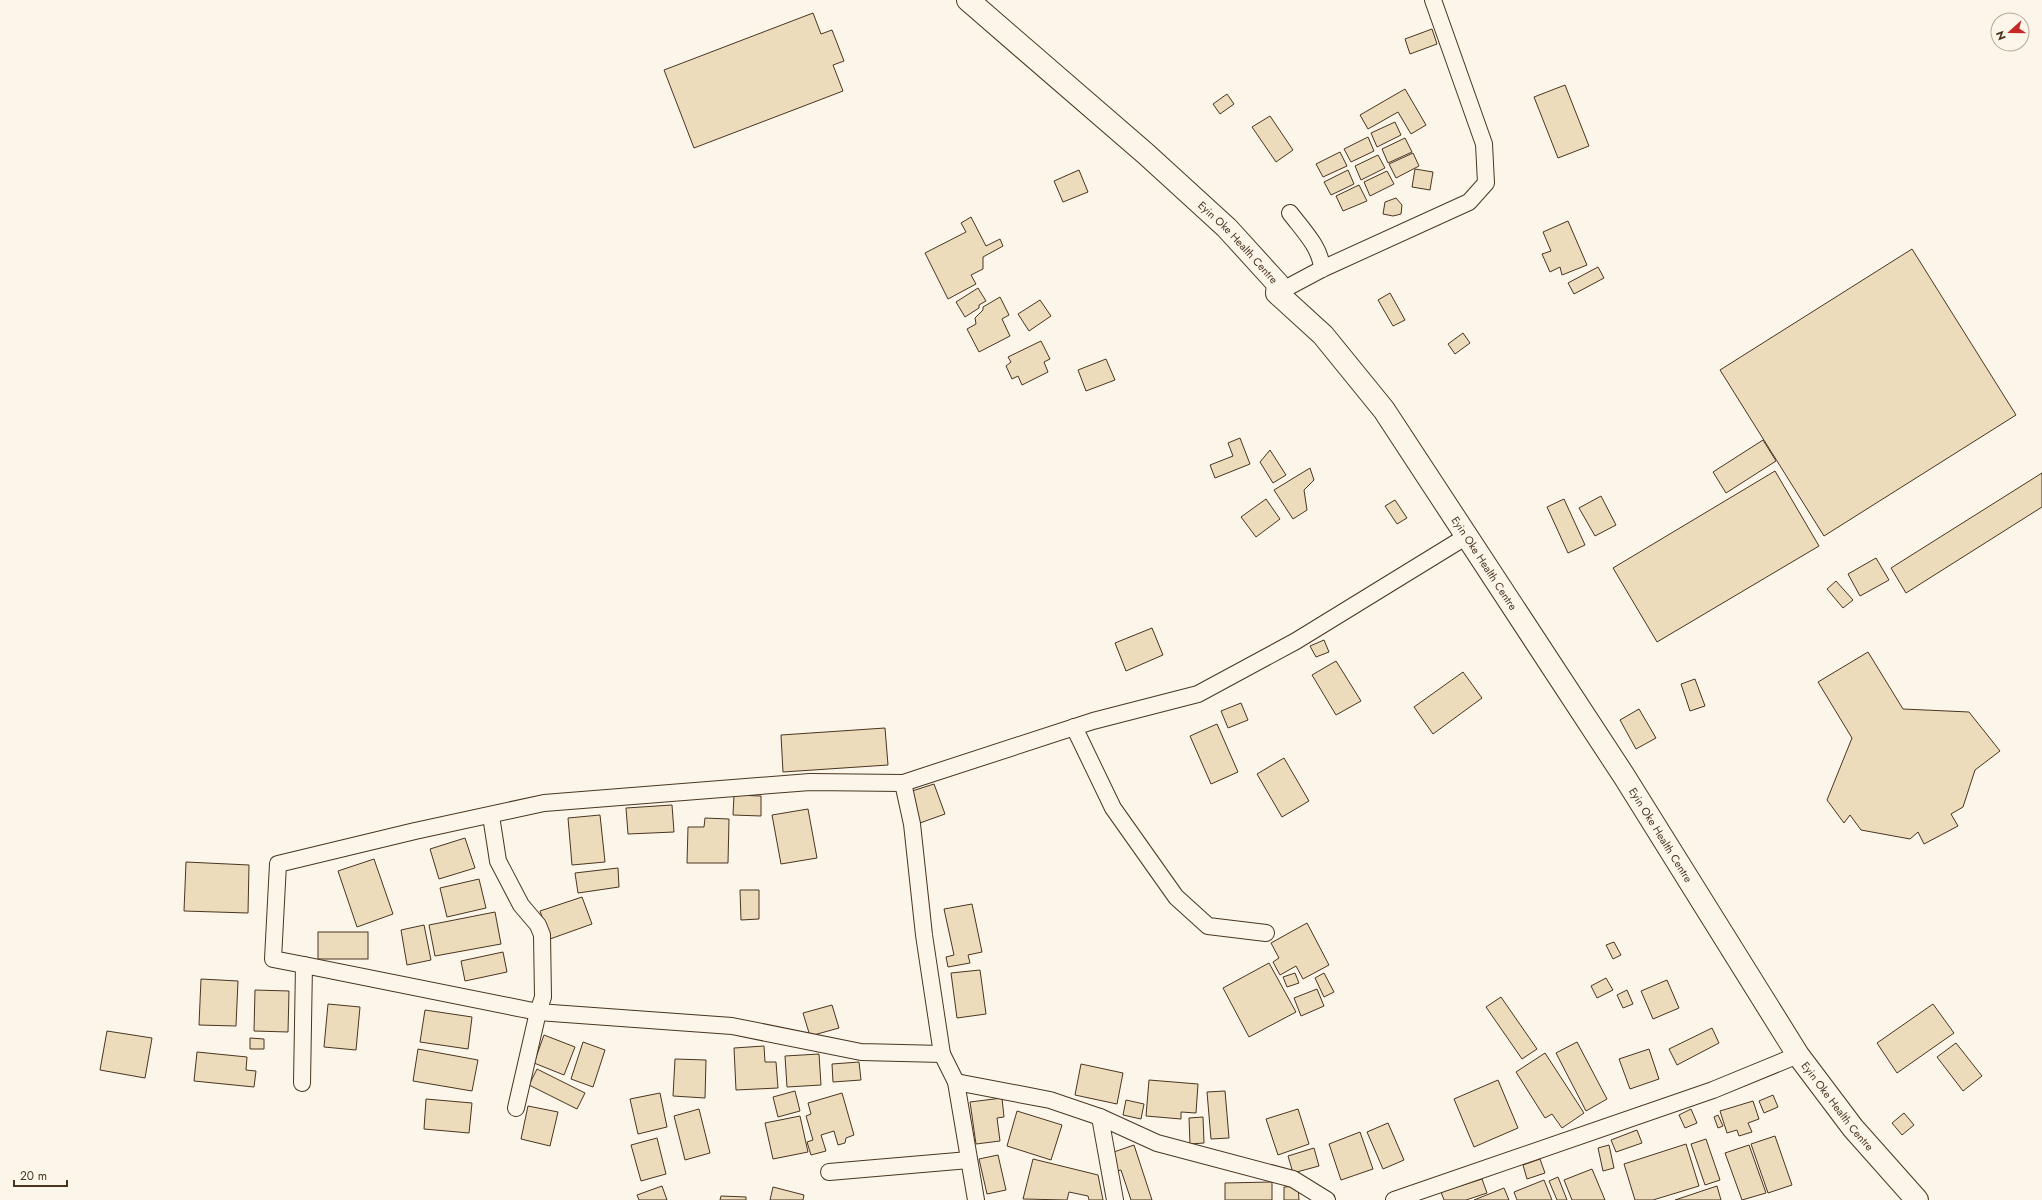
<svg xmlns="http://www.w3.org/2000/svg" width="2042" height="1200" font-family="Jost,sans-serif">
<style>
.building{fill:#ecdcbc;stroke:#4a3520}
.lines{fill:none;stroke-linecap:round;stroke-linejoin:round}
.minor-casing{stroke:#4a3520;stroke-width:18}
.primary-casing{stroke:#4a3520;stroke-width:24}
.minor{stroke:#fbf6e9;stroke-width:16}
.primary{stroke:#fbf6e9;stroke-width:22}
.labels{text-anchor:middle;stroke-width:3;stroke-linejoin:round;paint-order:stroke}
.street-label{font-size:11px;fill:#4a3520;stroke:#fbf6e9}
</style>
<rect width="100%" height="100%" fill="#fbf6e9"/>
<g class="building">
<polygon points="813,13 821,34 832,30 844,61 833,65 843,91 694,148 664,70"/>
<polygon points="1432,29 1437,44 1410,54 1405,39"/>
<polygon points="1565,85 1589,146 1558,158 1534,97"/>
<polygon points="1405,89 1426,125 1411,134 1398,112 1368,129 1360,115"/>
<polygon points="1227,94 1234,104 1220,114 1213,104"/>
<polygon points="1270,116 1293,150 1276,162 1252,127"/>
<polygon points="1395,122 1401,135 1377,147 1371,133"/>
<polygon points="1368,137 1374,151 1351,162 1344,149"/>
<polygon points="1405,138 1412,152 1388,163 1382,149"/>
<polygon points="1340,152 1347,166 1323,177 1316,164"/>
<polygon points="1413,153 1419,166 1396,178 1389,164"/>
<polygon points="1378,155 1385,168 1361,180 1355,166"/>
<polygon points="1415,169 1433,172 1430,190 1412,187"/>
<polygon points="1079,170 1088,192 1063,202 1054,181"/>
<polygon points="1348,170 1354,184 1331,195 1324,182"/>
<polygon points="1387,171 1394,184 1370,196 1364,182"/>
<polygon points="1359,185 1367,201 1343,211 1336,196"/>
<polygon points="1396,198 1402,205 1401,214 1393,216 1383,214 1385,202"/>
<polygon points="971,217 986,246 1000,239 1003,246 983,257 983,269 971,275 976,284 948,299 925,253 966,232 961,223"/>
<polygon points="1568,221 1587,265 1562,275 1560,267 1550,272 1542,254 1551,251 1543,232"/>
<polygon points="1912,249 2016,415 1824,536 1720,370"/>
<polygon points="1598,267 1604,278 1574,294 1568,283"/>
<polygon points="978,288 986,301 979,305 979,308 965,317 956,302"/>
<polygon points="1390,293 1405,320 1393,326 1378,300"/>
<polygon points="1000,297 1009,315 1002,319 1010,336 979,352 967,329 976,324 975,318 983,310 983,307"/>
<polygon points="1040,300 1051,316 1029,331 1018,314"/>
<polygon points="1463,333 1470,343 1455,354 1448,344"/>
<polygon points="1041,341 1050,359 1044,362 1048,372 1022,385 1018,376 1012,379 1006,366 1011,362 1008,357"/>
<polygon points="1106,359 1115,380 1086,391 1078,370"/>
<polygon points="1240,438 1250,464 1215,478 1210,465 1233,456 1228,443"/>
<polygon points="1763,440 1776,461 1726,493 1713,472"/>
<polygon points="1270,450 1286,475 1273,483 1260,462"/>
<polygon points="1310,468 1314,480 1304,490 1307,510 1293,519 1274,490"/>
<polygon points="1775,471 1819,546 1657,642 1613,568"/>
<polygon points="2042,473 2042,507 1906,593 1891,568"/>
<polygon points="1601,496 1616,525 1595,536 1579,508"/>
<polygon points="1266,499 1280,519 1256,537 1241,517"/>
<polygon points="1564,499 1585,545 1568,553 1547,507"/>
<polygon points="1395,500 1407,518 1397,524 1385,506"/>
<polygon points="1876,558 1889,580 1860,596 1848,574"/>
<polygon points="1836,581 1853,600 1843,608 1827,589"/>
<polygon points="1152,628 1163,655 1126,671 1115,643"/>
<polygon points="1324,640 1329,652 1316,657 1310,646"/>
<polygon points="1868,652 1903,709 1969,712 2000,751 1975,770 1963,807 1951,814 1958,826 1924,844 1918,832 1910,839 1861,830 1850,815 1844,823 1827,800 1852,738 1818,682"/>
<polygon points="1336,661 1361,701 1336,715 1312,675"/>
<polygon points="1463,672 1482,698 1433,734 1414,707"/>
<polygon points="1695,679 1705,706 1690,711 1681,684"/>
<polygon points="1241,703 1248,720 1228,728 1221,711"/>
<polygon points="1639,709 1656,738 1636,749 1620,720"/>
<polygon points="1217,724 1238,772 1211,784 1190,736"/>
<polygon points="885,728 888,765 783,772 781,735"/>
<polygon points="1284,758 1309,801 1282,817 1257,774"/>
<polygon points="934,784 945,814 920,823 909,792"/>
<polygon points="734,795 761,796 761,816 733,815"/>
<polygon points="672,805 674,832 628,834 626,808"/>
<polygon points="808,809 817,858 781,864 772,815"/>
<polygon points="600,815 605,862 572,865 568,818"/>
<polygon points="705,818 729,819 728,863 687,863 688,827 704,827"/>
<polygon points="465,838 475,868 439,879 430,849"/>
<polygon points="374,859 393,914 357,927 338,871"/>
<polygon points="186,862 249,865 248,913 184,911"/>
<polygon points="618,868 619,887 578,893 575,873"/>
<polygon points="479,879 486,908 447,917 440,888"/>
<polygon points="740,890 759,890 759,919 741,920"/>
<polygon points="582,897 592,924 550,939 540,911"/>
<polygon points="972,904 982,952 968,955 970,963 948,967 946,957 954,955 944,909"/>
<polygon points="495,912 501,944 435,956 429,925"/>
<polygon points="1307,923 1329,965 1303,979 1296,966 1280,975 1273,962 1279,958 1271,943"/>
<polygon points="424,925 431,960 407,965 401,930"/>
<rect x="318" y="932" width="50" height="27"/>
<polygon points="1614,942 1621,955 1613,959 1606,945"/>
<polygon points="503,952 507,972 465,981 461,961"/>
<polygon points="1269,963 1296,1012 1249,1037 1223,988"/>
<polygon points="980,970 986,1014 957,1018 951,973"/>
<polygon points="1295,973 1299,983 1287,987 1283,977"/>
<polygon points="1324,973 1334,992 1324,997 1315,978"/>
<polygon points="1606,978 1613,990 1597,998 1591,986"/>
<polygon points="201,979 238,981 236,1026 199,1025"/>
<polygon points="1667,980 1679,1008 1653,1019 1641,991"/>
<polygon points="1317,989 1324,1006 1301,1016 1294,998"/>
<polygon points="255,990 289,991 288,1032 254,1031"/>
<polygon points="1627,990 1633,1004 1623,1008 1617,995"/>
<polygon points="1501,997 1537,1049 1522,1059 1486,1007"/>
<polygon points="328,1004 360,1007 356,1050 324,1047"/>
<polygon points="1933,1004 1954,1033 1897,1073 1877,1043"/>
<polygon points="832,1005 839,1028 810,1036 803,1013"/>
<polygon points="425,1010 472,1017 468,1049 420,1042"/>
<polygon points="1712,1028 1719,1043 1677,1065 1669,1049"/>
<polygon points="107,1031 152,1038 145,1078 100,1070"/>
<polygon points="544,1035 575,1047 564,1075 534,1063"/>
<polygon points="250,1038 264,1039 264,1049 250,1049"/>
<polygon points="583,1042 605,1050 593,1087 571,1079"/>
<polygon points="1577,1042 1607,1099 1586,1111 1556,1053"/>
<polygon points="1956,1043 1982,1076 1963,1091 1937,1057"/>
<polygon points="764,1046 765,1062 776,1062 778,1088 736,1090 734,1048"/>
<polygon points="418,1049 478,1060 472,1091 413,1081"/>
<polygon points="1649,1049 1659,1079 1630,1089 1619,1059"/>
<polygon points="197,1052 247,1057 246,1070 256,1071 254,1087 194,1081"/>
<polygon points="1545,1053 1584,1113 1562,1128 1552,1114 1545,1118 1516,1072"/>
<polygon points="819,1054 821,1085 787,1087 785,1056"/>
<polygon points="675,1059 706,1060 705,1098 673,1096"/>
<polygon points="859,1062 861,1080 833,1082 832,1064"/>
<polygon points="1081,1064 1123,1073 1117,1104 1075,1095"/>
<polygon points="537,1069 585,1093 577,1109 529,1085"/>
<polygon points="1149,1080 1198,1084 1196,1113 1181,1112 1181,1119 1146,1116"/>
<polygon points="1498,1080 1518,1128 1474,1147 1454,1099"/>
<polygon points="795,1091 800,1111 778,1117 773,1097"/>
<polygon points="1225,1091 1229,1138 1211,1139 1207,1092"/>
<polygon points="660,1093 667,1127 638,1134 630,1099"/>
<polygon points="842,1093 854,1135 846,1138 845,1143 838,1145 834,1131 821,1135 826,1151 811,1155 807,1142 813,1140 806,1116 811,1114 808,1103"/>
<polygon points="1773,1095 1778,1107 1764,1113 1759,1101"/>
<polygon points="1002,1098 1004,1117 997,1118 1000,1141 976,1144 970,1102"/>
<polygon points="426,1099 472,1103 469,1133 424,1129"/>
<polygon points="1126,1100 1144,1104 1141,1119 1123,1115"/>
<polygon points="1753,1101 1759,1119 1748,1123 1752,1132 1739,1136 1737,1130 1727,1133 1720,1111"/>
<polygon points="528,1106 558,1112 550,1146 521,1139"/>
<polygon points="699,1109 710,1153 685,1160 674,1116"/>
<polygon points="1298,1109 1309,1144 1278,1155 1266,1119"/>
<polygon points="1691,1109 1697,1123 1685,1128 1679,1115"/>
<polygon points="1017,1111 1062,1125 1051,1160 1007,1146"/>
<polygon points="1904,1113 1914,1125 1902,1135 1892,1123"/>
<polygon points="1718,1115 1723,1126 1718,1128 1714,1117"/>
<polygon points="800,1116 808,1152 773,1159 765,1123"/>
<polygon points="1203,1117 1204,1143 1190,1144 1189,1118"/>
<polygon points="1388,1123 1404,1160 1383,1169 1367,1132"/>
<polygon points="1637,1130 1642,1143 1616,1152 1611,1140"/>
<polygon points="1360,1132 1373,1169 1341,1180 1329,1144"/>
<polygon points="1775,1136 1792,1185 1768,1193 1751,1144"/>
<polygon points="657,1138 666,1174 641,1181 631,1145"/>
<polygon points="1706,1139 1720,1180 1705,1185 1691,1144"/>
<polygon points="1686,1144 1699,1186 1653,1200 1635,1200 1624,1164"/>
<polygon points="1134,1145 1152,1200 1131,1200 1121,1170 1117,1171 1111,1153"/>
<polygon points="1609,1145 1614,1168 1603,1171 1598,1148"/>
<polygon points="1749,1145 1766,1193 1742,1200 1725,1153"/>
<polygon points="1314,1148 1319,1166 1293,1173 1288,1156"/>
<polygon points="998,1155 1006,1190 987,1194 979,1159"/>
<polygon points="1033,1159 1098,1175 1103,1200 1089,1200 1088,1196 1069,1192 1067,1200 1023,1199"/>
<polygon points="1540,1159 1545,1173 1527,1179 1523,1165"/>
<polygon points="1592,1169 1605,1200 1572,1200 1564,1180"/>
<polygon points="1558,1177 1567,1200 1557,1200 1549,1181"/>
<polygon points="1482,1179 1487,1193 1466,1200 1444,1200 1441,1192"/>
<polygon points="1544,1180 1552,1200 1517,1200 1514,1192"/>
<polygon points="1272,1182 1272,1200 1225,1200 1225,1183"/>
<polygon points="662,1186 667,1200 639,1200 637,1195"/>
<polygon points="1298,1186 1299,1200 1284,1200 1284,1187"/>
<polygon points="1717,1186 1721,1200 1675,1200"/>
<polygon points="773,1187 804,1195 803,1200 770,1200"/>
<polygon points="1504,1188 1509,1200 1474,1200"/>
<polygon points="721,1196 746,1197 746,1200 720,1200"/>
</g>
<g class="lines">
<g class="minor-casing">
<g id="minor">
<path d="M1290 213C1303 230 1321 248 1322 269"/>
<polyline points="1277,293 1322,269 1469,202 1486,183 1484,144 1433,0"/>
<polyline points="1074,727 1113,808 1176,897 1208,926 1266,933"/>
<polyline points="903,783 912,824 924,935 942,1054 956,1082 976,1200"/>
<polyline points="491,816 498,861 521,905 538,925 542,935 543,997 538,1012 516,1108"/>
<polyline points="304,965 538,1012 732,1026 861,1052 942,1054"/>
<polyline points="956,1082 1050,1100 1100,1117 1157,1143 1293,1179 1327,1200"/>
<polyline points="302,1083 304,965 273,959 278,864 415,831 544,803 810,782 903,783 1093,721 1198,694 1296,641 1467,536"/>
<polyline points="1100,1117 1115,1200"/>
<polyline points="829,1172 969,1160"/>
<polyline points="1394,1200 1713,1090 1798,1055"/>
</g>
</g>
<g class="primary-casing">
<g id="primary">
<path id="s1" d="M968 0 1146 154 1227 228 1278 284 1277 293 1323 335 1384 410 1624 776 1798 1055 1853 1128 1917 1200"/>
</g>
</g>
<use href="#minor" class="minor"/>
<use href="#primary" class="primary"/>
</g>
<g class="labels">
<g class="street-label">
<text dy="4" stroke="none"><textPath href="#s1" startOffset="363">Eyin Oke Health Centre</textPath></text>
<text dy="4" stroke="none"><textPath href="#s1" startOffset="772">Eyin Oke Health Centre</textPath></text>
<text dy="4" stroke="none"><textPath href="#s1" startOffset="1096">Eyin Oke Health Centre</textPath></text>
<text dy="4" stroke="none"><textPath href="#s1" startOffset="1420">Eyin Oke Health Centre</textPath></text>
</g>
</g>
<g transform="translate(2010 32) rotate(249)"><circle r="19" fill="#fbf6e9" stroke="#b4a999"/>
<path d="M0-3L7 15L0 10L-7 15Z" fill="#c62828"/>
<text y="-6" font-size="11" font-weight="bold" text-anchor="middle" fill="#4a3520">N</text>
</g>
<path d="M14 1180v6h53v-6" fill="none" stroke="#4a3520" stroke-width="2"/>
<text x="20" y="1180" font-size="12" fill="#4a3520" stroke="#fbf6e9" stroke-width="3" paint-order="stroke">20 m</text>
</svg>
